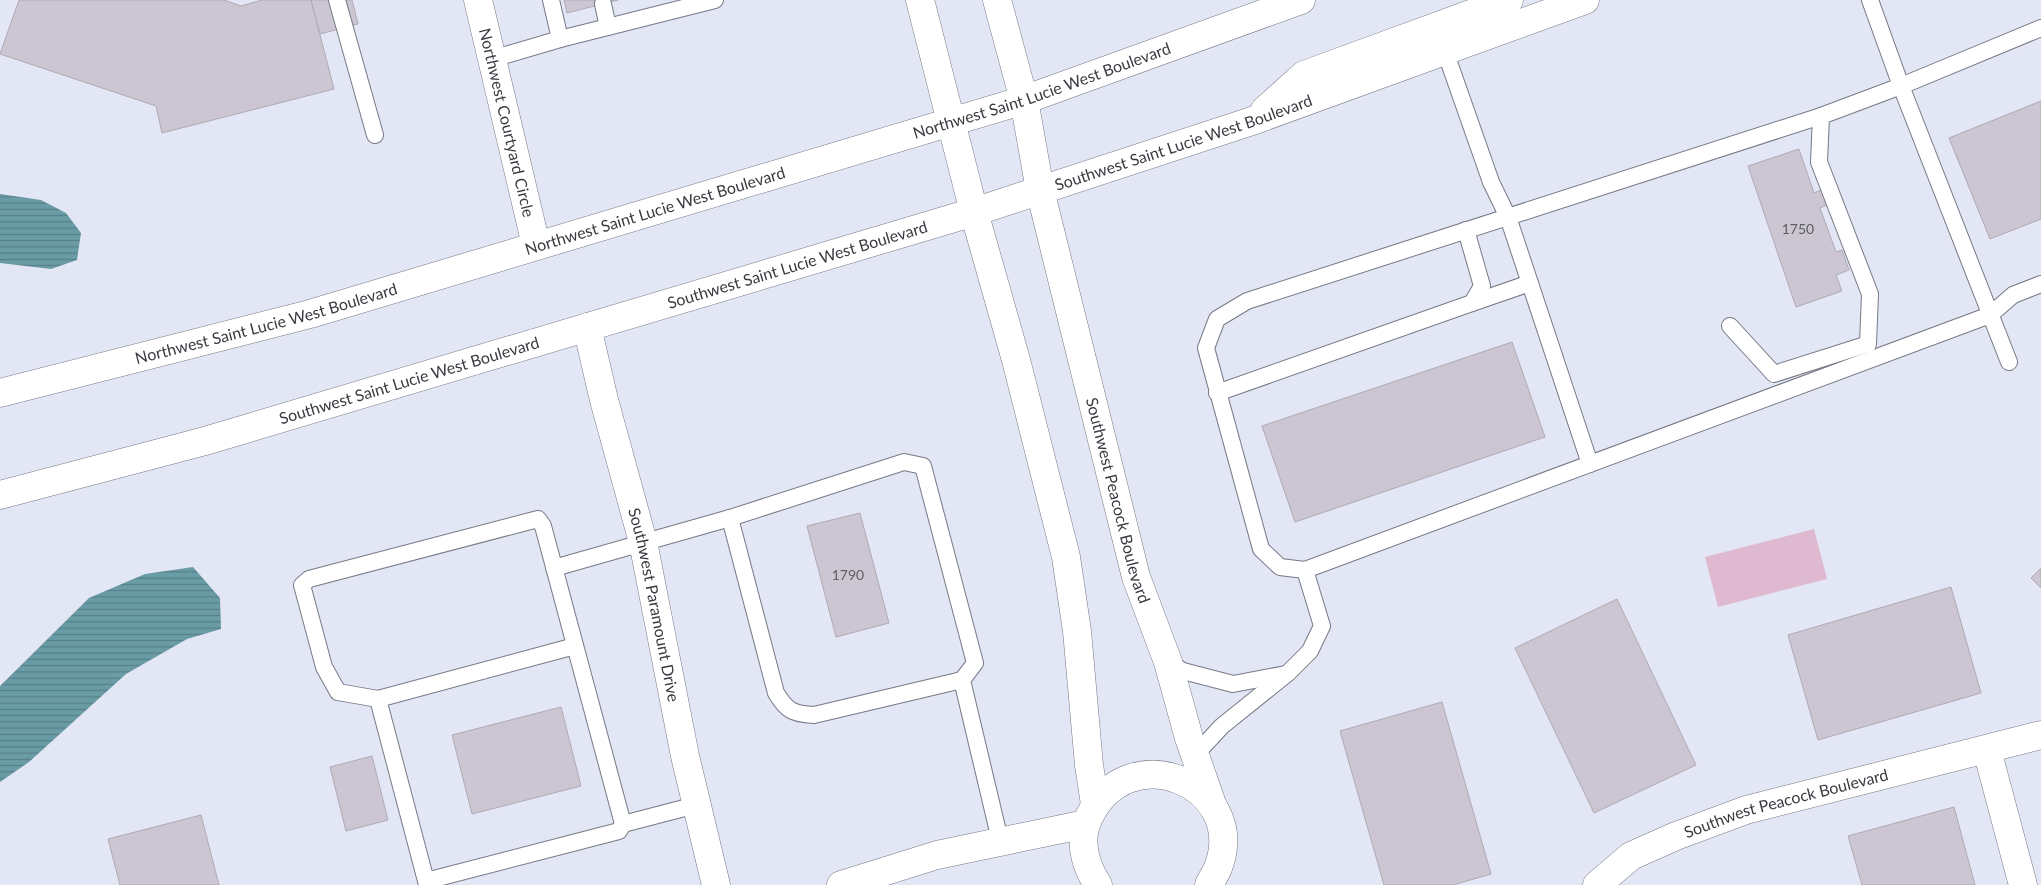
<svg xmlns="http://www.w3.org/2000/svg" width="2041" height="885" font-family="Lato,sans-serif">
<defs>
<pattern id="water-rules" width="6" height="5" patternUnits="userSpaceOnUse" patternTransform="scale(1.25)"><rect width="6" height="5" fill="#699ca5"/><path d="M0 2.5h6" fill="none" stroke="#578088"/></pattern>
</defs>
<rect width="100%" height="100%" fill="#e3e6f4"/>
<path fill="#dfb9cf" d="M 1814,529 L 1827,579 L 1718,607 L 1705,557 Z"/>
<g fill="url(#water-rules)">
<path d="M 0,194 L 41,200 L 66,213 L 81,233 L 77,260 L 51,269 L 0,263 Z"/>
<path d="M 193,567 L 220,598 L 221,629 L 187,639 L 126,674 L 29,762 L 0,782 L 0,686 L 89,598 L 145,574 Z"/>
</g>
<g fill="#ccc6d3" stroke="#afa9b5">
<path d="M 19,0 L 224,0 L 241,6 L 262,0 L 311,0 L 334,89 L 162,133 L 156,106 L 0,54 Z"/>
<path d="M 311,0 L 352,0 L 358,24 L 320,34 Z"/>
<path d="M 564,0 L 618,0 L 567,13 Z"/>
<path d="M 2041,101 L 2041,219 L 1990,239 L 1949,138 Z"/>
<path d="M 1799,149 L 1814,193 L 1821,190 L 1827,205 L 1820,208 L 1836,252 L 1842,250 L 1849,270 L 1836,275 L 1842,291 L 1796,307 L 1748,166 Z"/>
<path d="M 1512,342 L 1545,437 L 1295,522 L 1262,426 Z"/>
<path d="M 860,513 L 889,623 L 836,637 L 807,526 Z"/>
<path d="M 2041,568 L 2041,588 L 2031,578 Z"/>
<path d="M 1951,587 L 1981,693 L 1818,740 L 1788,635 Z"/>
<path d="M 1617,599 L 1696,765 L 1594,813 L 1515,648 Z"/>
<path d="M 1442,702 L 1491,874 L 1453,885 L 1384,885 L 1340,731 Z"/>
<path d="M 561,707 L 581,786 L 472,814 L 452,735 Z"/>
<path d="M 372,756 L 388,820 L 346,831 L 330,767 Z"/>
<path d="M 1954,807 L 1975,885 L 1862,885 L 1848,836 Z"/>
<path d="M 201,815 L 219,885 L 120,885 L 108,839 Z"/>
</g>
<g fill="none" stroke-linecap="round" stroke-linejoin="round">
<defs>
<g id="lane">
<path d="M 337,0 L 375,135"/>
<path d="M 551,0 L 560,39 L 715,0"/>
<path d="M 1870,0 L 1901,86 L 2009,362"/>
<path d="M 603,4 L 608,27"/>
<path d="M 2041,28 L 1901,86 L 1821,116 L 1247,301 L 1217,319 L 1206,348 L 1261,549 L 1280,567 L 1305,570 L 1990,315 L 2013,295 L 2041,284"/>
<path d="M 1445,51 L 1491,182 L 1508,217 L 1590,464"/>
<path d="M 492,59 L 560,39"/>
<path d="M 1472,303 L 1530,283"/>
<path d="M 1730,326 L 1774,374 L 1868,344 L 1870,294 L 1819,162 L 1821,116"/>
<path d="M 1217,393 L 1472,303 L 1482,286 L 1466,230"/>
<path d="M 730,518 L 776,693 C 787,711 793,714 814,715 L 962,680"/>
<path d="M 538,519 L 543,526 L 623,824 L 619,831 L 426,881 L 378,699 L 338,692 L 324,667 L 302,585 L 309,579 Z"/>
<path d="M 554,568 L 730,518 L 904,462 L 923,466 L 975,663 L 962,680 L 1000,840"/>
<path d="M 1168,662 L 1183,671 L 1233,684 L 1286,674"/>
<path d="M 378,699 L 575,646"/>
<path d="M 1195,755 L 1222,726 L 1288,673 L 1310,651 L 1322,626 L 1305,570"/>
<path d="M 623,824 L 696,805"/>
</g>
<g id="street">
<path id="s1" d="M 478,0 L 536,245"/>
<path id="s2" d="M 1040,190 L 1136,577 L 1168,662 L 1189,738 L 1212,804"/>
<path d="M 974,212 L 1016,360 L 1066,557 L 1077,631 L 1089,765 L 1095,804"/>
<path id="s3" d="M 587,327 L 604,400 L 643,542 L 685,756 L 716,885"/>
<path d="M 1987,750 L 2023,885"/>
<path d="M 841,885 L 937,855 L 1086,824"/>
<path d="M 1098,885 C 1085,865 1078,840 1089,817 C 1129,734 1247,785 1219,865 C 1217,872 1212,878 1209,885"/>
<path id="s4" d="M 1597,885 L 1631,856 L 1676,836 L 1746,810 L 2041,735"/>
</g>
<g id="secondary">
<path d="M 920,0 L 974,212"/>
<path d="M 997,0 L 1024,100 L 1040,190"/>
<path d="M 1265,110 L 1304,75 L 1509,0"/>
<path id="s5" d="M 0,393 L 310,314 L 1024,100 L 1301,0"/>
<path id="s6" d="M 0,495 L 205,441 L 974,212 L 1252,121 L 1585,0"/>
</g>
</defs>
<use href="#lane" stroke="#767986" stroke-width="18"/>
<use href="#street" stroke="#767986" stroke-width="29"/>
<use href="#secondary" stroke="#767986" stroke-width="29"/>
<use href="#lane" stroke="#fff" stroke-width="16"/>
<use href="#street" stroke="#fff" stroke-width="28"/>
<use href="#secondary" stroke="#fff" stroke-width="28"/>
</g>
<g text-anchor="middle" stroke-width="4" stroke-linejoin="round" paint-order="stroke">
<g font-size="14" fill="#5e5e66">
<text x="1798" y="234">1750</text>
<text x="848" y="580">1790</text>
</g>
<g font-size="16" fill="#3a3b41" stroke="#e3e6f4">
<text dy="6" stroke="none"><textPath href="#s5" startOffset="1085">Northwest Saint Lucie West Boulevard</textPath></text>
<text dy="6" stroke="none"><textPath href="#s1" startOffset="126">Northwest Courtyard Circle</textPath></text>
<text dy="6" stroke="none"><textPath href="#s6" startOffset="1235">Southwest Saint Lucie West Boulevard</textPath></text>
<text dy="6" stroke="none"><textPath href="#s5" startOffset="680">Northwest Saint Lucie West Boulevard</textPath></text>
<text dy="6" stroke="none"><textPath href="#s6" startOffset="830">Southwest Saint Lucie West Boulevard</textPath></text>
<text dy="6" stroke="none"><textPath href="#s5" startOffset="275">Northwest Saint Lucie West Boulevard</textPath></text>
<text dy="6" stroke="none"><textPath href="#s6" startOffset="425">Southwest Saint Lucie West Boulevard</textPath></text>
<text dy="6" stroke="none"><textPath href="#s2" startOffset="320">Southwest Peacock Boulevard</textPath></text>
<text dy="6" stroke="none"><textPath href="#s3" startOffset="286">Southwest Paramount Drive</textPath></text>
<text dy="6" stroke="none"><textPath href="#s4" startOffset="209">Southwest Peacock Boulevard</textPath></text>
</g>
</g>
</svg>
